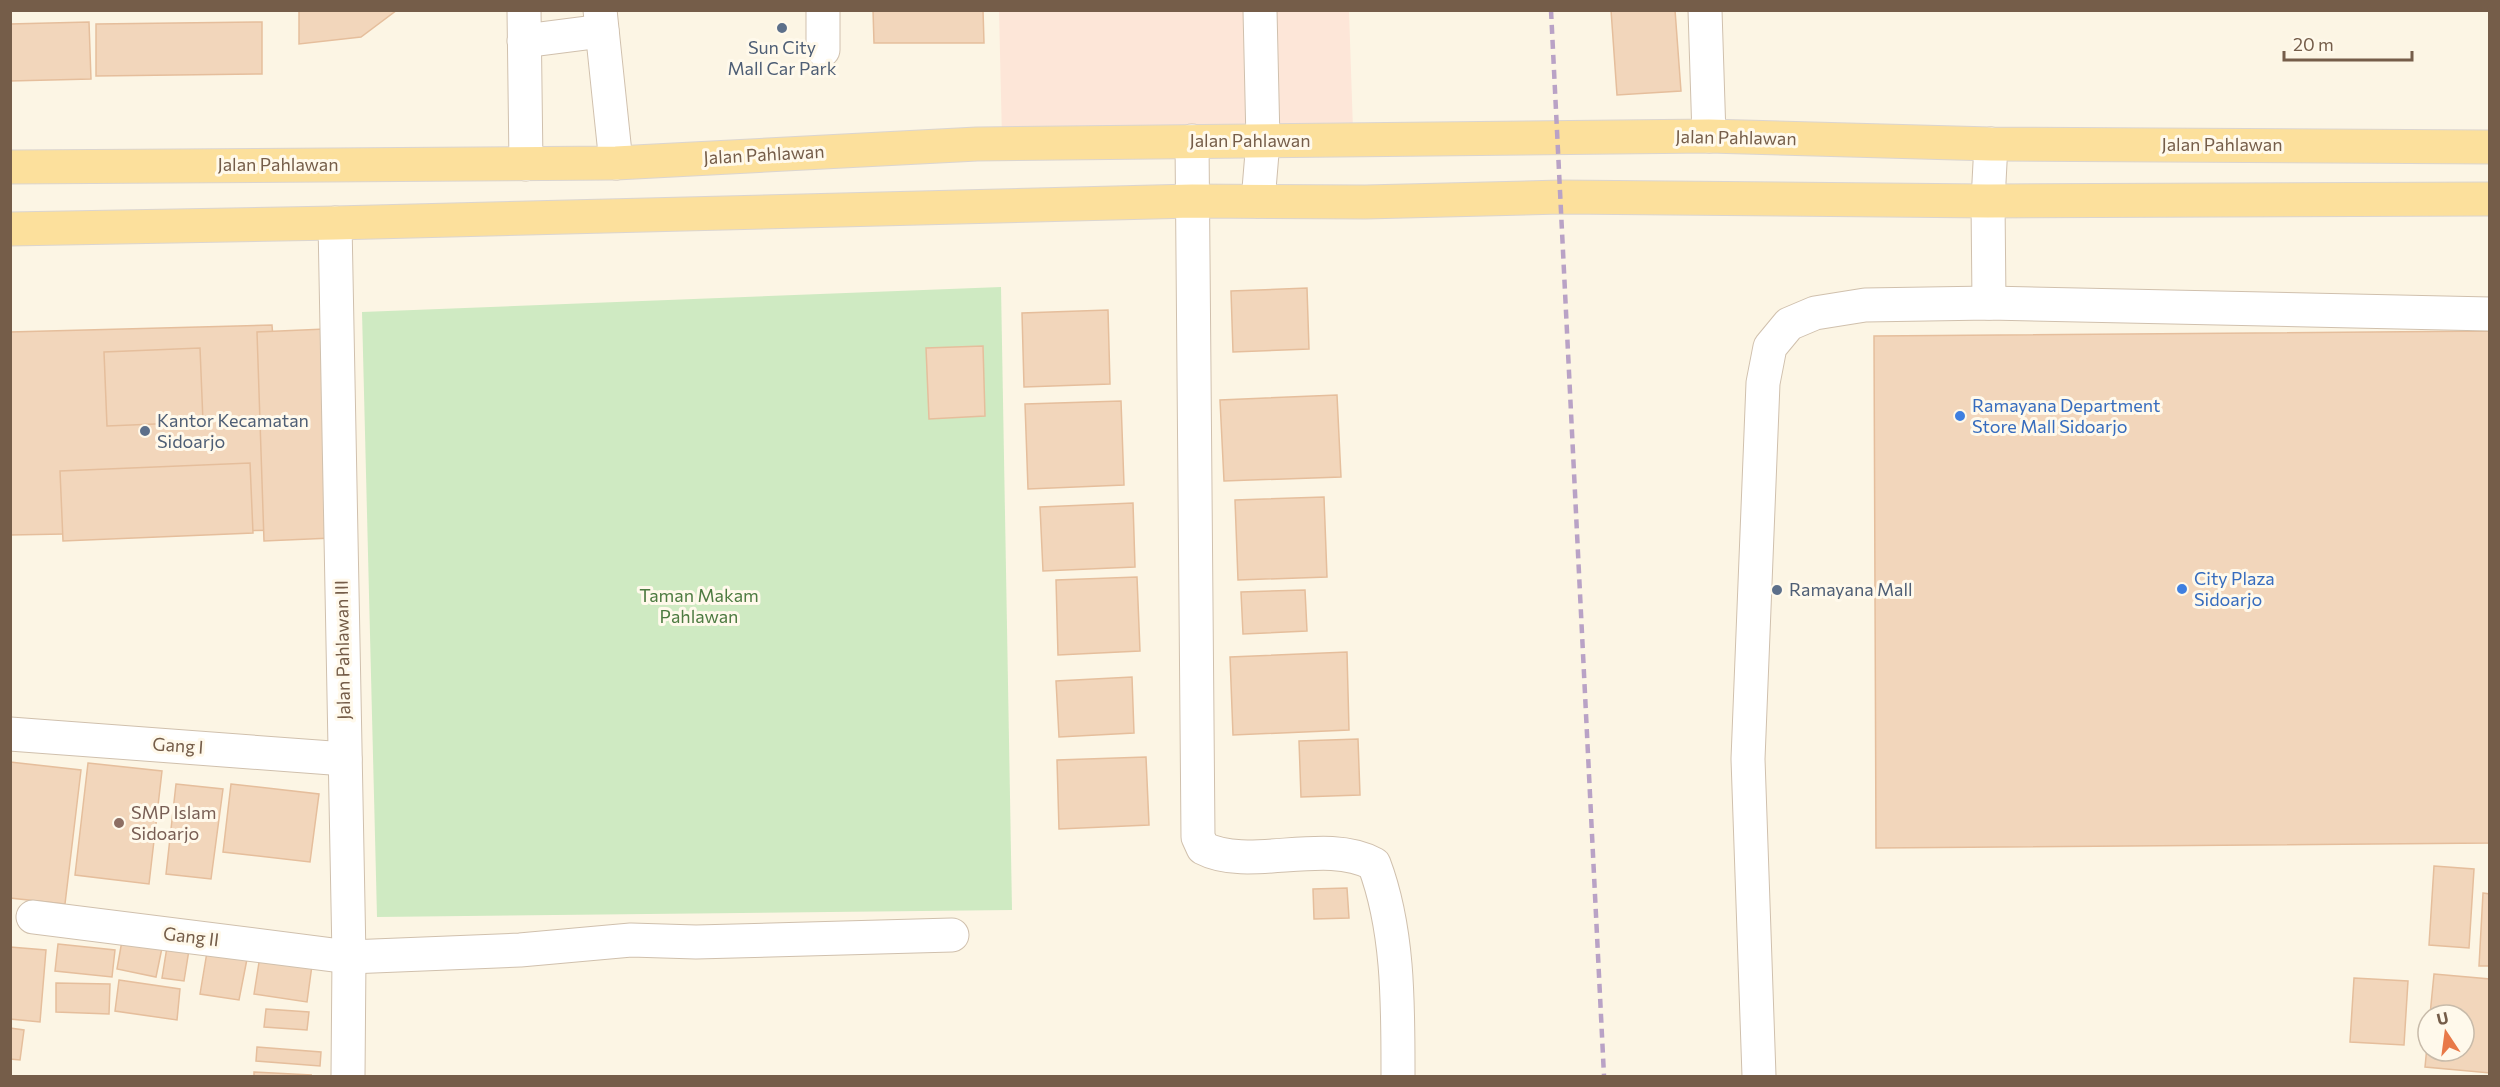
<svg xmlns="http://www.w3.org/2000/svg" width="2500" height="1087" font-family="Commissioner,sans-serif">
<rect width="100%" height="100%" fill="#fcf5e4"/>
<path fill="#fde6d8" d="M 999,11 L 1349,11 L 1353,130 L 1002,139 Z"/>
<path fill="#cfeac2" d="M 1001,287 L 1012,910 L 377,917 L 362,312 Z"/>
<g fill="#f2d6bb" stroke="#e5be9c" stroke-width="1.5">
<path d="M 299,10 L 397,10 L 361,37 L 299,44 Z"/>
<path d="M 873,10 L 983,10 L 984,43 L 874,43 Z"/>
<path d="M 1611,10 L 1675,10 L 1681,91 L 1617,95 Z"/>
<path d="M 89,22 L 91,79 L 10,81 L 10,24 Z"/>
<path d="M 262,22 L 262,74 L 96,76 L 96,24 Z"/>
<path d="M 1307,288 L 1309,349 L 1233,352 L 1231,291 Z"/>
<path d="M 1108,310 L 1110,384 L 1024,387 L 1022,313 Z"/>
<path d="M 272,325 L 288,530 L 10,535 L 10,332 Z"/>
<path d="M 325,329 L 332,538 L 264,541 L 257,332 Z"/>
<path d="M 2490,331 L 2490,843 L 1876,848 L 1874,336 Z"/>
<path d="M 983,346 L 985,416 L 929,419 L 926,348 Z"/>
<path d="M 200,348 L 203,422 L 107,426 L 104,352 Z"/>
<path d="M 1337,395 L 1341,477 L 1224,481 L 1220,400 Z"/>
<path d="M 1121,401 L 1124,485 L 1028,489 L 1025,404 Z"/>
<path d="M 250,463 L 253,533 L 63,541 L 60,471 Z"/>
<path d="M 1324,497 L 1327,577 L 1238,580 L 1235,500 Z"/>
<path d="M 1133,503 L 1135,567 L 1043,571 L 1040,507 Z"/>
<path d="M 1137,577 L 1140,651 L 1058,655 L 1056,580 Z"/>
<path d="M 1305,590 L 1307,631 L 1243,634 L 1241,592 Z"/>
<path d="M 1347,652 L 1349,730 L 1233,735 L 1230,657 Z"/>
<path d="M 1132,677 L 1134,733 L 1059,737 L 1056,681 Z"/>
<path d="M 1358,739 L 1360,795 L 1301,797 L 1299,741 Z"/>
<path d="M 1146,757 L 1149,825 L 1059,829 L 1057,760 Z"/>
<path d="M 10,762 L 81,770 L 65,904 L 10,898 Z"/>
<path d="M 88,763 L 162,771 L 149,884 L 75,875 Z"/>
<path d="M 176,784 L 223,789 L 211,879 L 166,874 Z"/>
<path d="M 231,784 L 319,794 L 310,862 L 223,852 Z"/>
<path d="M 2434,866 L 2474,869 L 2469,948 L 2429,945 Z"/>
<path d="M 1347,888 L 1349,918 L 1314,919 L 1313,889 Z"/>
<path d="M 2483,893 L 2490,894 L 2490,966 L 2479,966 Z"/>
<path d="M 123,935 L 163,943 L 156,977 L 117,969 Z"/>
<path d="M 58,944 L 115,950 L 112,977 L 55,971 Z"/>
<path d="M 10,947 L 46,950 L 40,1022 L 10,1019 Z"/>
<path d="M 167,947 L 189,950 L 184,981 L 162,978 Z"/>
<path d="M 207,952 L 247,959 L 239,1000 L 200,994 Z"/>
<path d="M 260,956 L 312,965 L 307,1002 L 254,994 Z"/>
<path d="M 2434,974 L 2490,979 L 2490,1073 L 2425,1067 L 2428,1036 L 2428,1051 L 2464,1051 L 2464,1015 L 2430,1015 Z"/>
<path d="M 2354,978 L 2408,981 L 2404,1045 L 2350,1042 Z"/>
<path d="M 119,980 L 180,989 L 177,1020 L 115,1011 Z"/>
<path d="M 56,983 L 110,984 L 109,1014 L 56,1012 Z"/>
<path d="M 266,1009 L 309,1012 L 307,1030 L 264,1027 Z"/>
<path d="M 10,1028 L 24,1030 L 20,1060 L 10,1059 Z"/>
<path d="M 257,1047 L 321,1052 L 320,1066 L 256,1061 Z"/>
<path d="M 254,1072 L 312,1075 L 254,1076 Z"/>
</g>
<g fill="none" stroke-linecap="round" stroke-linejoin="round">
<defs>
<g id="minor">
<path d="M 524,10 L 526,164"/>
<path d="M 600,10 L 616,163"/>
<path d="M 823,10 L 823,50"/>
<path d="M 1705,10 L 1709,136"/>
<path d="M 524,41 L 602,31"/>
<path d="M 1192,141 L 1198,837 L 1203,848 C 1249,872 1325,837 1374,864 C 1399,930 1398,1007 1398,1076"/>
<path d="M 1258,201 L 1263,141 L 1260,10"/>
<path d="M 335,223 L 349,957 L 348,1076"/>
<path d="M 1989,303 L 1988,201 L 1991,144"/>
<path d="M 10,734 L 345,759"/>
<path d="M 33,917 L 349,957 L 520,950 L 631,940 L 696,942 L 952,935"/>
<path d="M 1759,1076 L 1748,759 L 1763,383 L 1770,347 L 1789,324 L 1815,313 L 1865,305 L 1989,303 L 2490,314"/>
</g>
<g id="major">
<path d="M 10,167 L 616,163 L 977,144 L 1709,136 L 1991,144 L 2490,147"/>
<path d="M 10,229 L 335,223 L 1192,201 L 1365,202 L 1561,197 L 1988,201 L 2490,199"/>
</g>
</defs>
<use href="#minor" stroke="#d0c0ad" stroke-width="35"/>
<use href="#major" stroke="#dbd5d0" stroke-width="35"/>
<use href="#minor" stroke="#fff" stroke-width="33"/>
<use href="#major" stroke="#fce09c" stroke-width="33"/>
<path stroke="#b9a2c6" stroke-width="4.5" stroke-dasharray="9 6" stroke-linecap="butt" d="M 1551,10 L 1604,1076"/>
</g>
<g fill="#5c6f8a" stroke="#fff9eb" stroke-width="2">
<circle cx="782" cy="28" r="6"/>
<circle cx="145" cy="431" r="6"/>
<circle cx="1777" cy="590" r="6"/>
</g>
<g fill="#3f7fe0" stroke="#fff9eb" stroke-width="2">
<circle cx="1960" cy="416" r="6"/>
<circle cx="2182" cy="589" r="6"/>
</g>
<circle fill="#8d6e63" stroke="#fff9eb" stroke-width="2" cx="119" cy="823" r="6"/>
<g text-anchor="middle" stroke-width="6" stroke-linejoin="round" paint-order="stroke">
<g font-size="18" fill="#4e5e75" stroke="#fff9eb" text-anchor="start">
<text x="782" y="54" text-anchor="middle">Sun City<tspan x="782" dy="21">Mall Car Park</tspan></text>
<text x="157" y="427">Kantor Kecamatan<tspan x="157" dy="21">Sidoarjo</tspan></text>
<text x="1789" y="596">Ramayana Mall</text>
</g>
<g font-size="18" fill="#755d49" stroke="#fff9eb">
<text transform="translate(1736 138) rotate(1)" y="6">Jalan Pahlawan</text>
<text x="1250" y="147">Jalan Pahlawan</text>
<text x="2222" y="151">Jalan Pahlawan</text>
<text transform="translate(764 155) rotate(-3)" y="6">Jalan Pahlawan</text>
<text x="278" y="171">Jalan Pahlawan</text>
<text transform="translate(343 650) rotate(-91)" y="6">Jalan Pahlawan III</text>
<text transform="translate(178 746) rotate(4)" y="6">Gang I</text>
<text transform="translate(191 937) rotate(7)" y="6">Gang II</text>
</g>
<g font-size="18" fill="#366cbe" stroke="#fff9eb" text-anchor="start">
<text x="1972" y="412">Ramayana Department<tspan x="1972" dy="21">Store Mall Sidoarjo</tspan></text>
<text x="2194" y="585">City Plaza<tspan x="2194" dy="21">Sidoarjo</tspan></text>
</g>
<g font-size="18" fill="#4d7b41" stroke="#fff9eb">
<text x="699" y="602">Taman Makam<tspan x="699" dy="21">Pahlawan</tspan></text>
</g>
<g font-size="18" fill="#785e54" stroke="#fff9eb" text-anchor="start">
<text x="131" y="819">SMP Islam<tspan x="131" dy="21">Sidoarjo</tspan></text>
</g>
</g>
<rect width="2500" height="1087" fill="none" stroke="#755d49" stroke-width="24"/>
<g transform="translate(2446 1033) rotate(347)"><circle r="28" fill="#fff9eb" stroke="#c8bbaa" stroke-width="1.5"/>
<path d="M0-4.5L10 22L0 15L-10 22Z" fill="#e87948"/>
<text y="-9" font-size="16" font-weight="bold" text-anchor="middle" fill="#755d49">U</text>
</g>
<path d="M2284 51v9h128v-9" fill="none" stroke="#755d49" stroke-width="3"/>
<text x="2293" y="51" font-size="18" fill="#755d49" stroke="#fff9eb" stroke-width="4.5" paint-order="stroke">20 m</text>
</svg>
